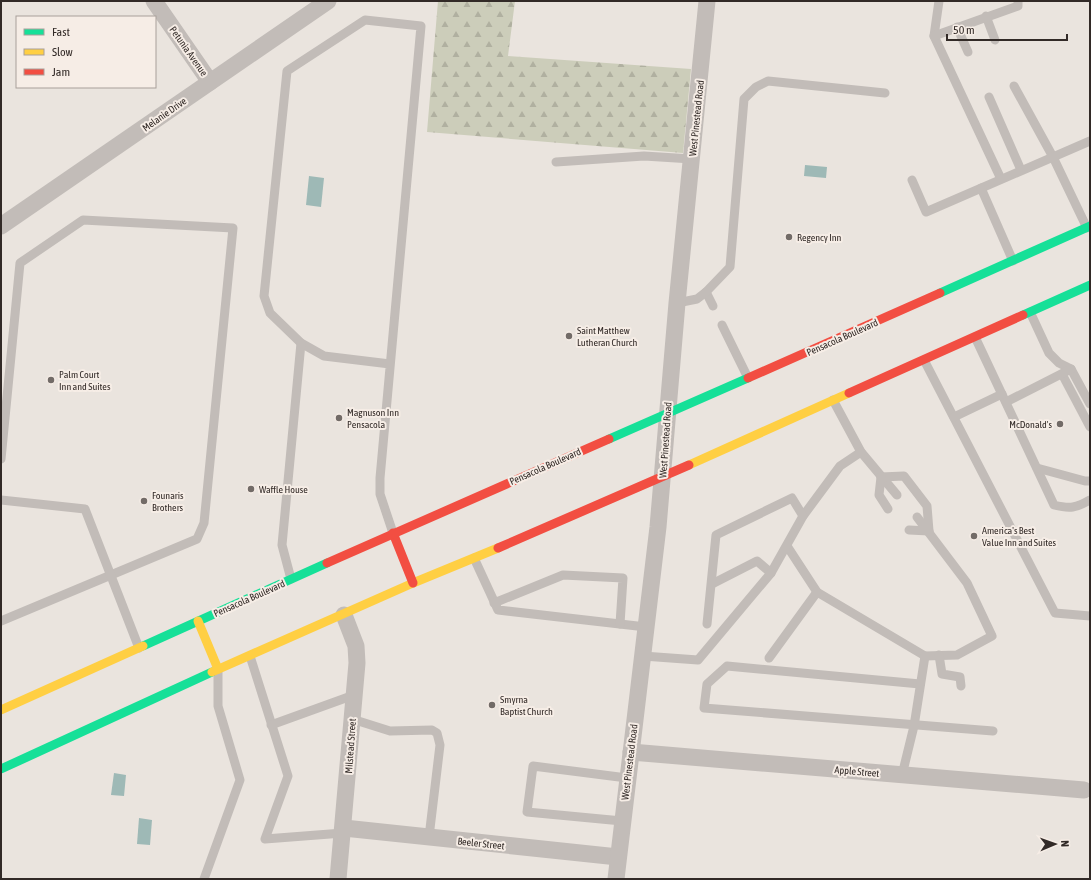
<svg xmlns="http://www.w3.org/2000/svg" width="1091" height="880" font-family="'Asap Condensed',sans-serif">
<defs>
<pattern id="forest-firs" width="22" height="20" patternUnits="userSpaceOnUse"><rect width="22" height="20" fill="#cccdba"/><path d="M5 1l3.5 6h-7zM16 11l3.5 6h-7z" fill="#b0b0a0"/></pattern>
</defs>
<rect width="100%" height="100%" fill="#eae4de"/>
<path fill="url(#forest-firs)" d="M 438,1 L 515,1 L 508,56 L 691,69 L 683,153 L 427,132 Z"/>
<g fill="#9eb9b6">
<path d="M 805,165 L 827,167 L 826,178 L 804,176 Z"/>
<path d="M 309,176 L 324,178 L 321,207 L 306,205 Z"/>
<path d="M 114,773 L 126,775 L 124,796 L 111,795 Z"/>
<path d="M 139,818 L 152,820 L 150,845 L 137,844 Z"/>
</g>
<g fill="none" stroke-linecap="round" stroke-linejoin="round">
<g stroke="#c2bcb8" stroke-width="9">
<path d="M 939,1 L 934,36 L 1001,179"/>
<path d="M 986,16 L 995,40"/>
<path d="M 957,27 L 968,52"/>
<path d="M 934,36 L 1018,6 L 1018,1"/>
<path d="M 1014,86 L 1053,157 L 1087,228"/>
<path d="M 989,97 L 1021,170"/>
<path d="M 556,162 L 644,156 L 692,159"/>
<path d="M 912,180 L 926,212 L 1090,141"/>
<path d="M 981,188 L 1013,261"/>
<path d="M 706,292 L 713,306"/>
<path d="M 677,303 L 697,299 L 706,292 L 730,267 L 744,99 L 756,87 L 768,81 L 885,93"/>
<path d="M 1030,312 L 1049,353 L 1059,363 L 1071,369 L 1090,404"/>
<path d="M 722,325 L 748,378"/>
<path d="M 975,337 L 1054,505 C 1070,509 1076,508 1090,500"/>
<path d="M 924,360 L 1055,613 L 1090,616"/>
<path d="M 390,364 L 324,356 L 301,343 L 270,313 L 264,296 L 287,71 L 365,20 L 421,26 L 380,478 L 380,494 L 393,533"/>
<path d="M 1062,374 L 1090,427"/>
<path d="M 833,400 L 861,452 L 897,495"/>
<path d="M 1006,402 L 1071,369"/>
<path d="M 954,417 L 1002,394"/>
<path d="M 1,459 L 20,263 L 83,220 L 233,228 L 204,523 L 197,539 L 1,621"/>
<path d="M 1037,468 L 1085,481 L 1090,481"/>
<path d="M 881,477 L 904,476 L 927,506 L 929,531"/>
<path d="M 881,477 L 879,495 L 888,509"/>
<path d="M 1,500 L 85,509 L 139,648"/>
<path d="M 909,530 L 929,531"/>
<path d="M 787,546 L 817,592 L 925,656 L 957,655 L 992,636 L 967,583 L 917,517"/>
<path d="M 474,558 L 498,610 L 646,627"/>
<path d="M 291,579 L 282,545 L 301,343"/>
<path d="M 712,584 L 757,561 L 771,573 L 803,516 L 840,466 L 861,452"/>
<path d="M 494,603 L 563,575 L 623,578 L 620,624"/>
<path d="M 707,624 L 716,535 L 792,498 L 803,516"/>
<path d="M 939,655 L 942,674 L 960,677 L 961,686"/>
<path d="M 250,656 L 288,776 L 265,839 L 343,833"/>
<path d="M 643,656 L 698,660 L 771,573"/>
<path d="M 769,658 L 817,592"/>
<path d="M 920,684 L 727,666 L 707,684 L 704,708 L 993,731"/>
<path d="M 352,719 L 390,731 L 432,730 L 437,733 L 440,745 L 429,837"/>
<path d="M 271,725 L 354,695"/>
<path d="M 902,775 L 914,726 L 925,656"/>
<path d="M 622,821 L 527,812 L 533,766 L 627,778"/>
<path d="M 204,879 L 240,780 L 218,706 L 218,670"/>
</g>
<g stroke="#c2bcb8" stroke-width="17">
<path d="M 154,1 L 210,82"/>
<path d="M 1,226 L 328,1"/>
<path d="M 631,752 L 1084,790"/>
<path d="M 344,828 L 618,857"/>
<path d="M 338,879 L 357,663 L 356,646 L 344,615"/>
<path d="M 616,879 L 658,527 L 677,303 L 707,1"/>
</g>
<g stroke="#16e098" stroke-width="9">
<path d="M 940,293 L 1090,226"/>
<path d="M 1023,315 L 1090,285"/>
<path d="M 609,439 L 748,378"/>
<path d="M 143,646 L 327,563"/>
<path d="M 1,769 L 212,672"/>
</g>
<g stroke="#ffcf43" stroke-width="9">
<path d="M 689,465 L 849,393"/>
<path d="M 198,621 L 218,669"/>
<path d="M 212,672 L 413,583 L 498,548"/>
<path d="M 1,710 L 143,646"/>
</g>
<g stroke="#f24e42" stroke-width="9">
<path d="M 748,378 L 940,293"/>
<path d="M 849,393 L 1023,315"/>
<path d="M 393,533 L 413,583"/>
<path d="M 498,548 L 689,465"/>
<path d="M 327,563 L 609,439"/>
</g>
</g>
<g fill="#726b67" stroke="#f6ede6" stroke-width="1.5">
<circle cx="789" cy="237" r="4"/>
<circle cx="569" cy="336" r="4"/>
<circle cx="51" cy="380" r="4"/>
<circle cx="339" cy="418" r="4"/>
<circle cx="1060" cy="424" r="4"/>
<circle cx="251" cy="489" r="4"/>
<circle cx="144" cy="501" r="4"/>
<circle cx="974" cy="536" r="4"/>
<circle cx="492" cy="705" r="4"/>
</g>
<g text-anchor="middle" stroke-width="4" stroke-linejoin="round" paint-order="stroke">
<g font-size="10" fill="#322a27" stroke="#f6ede6">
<text transform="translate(189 51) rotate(55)" y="4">Petunia Avenue</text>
<text transform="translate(164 114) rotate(-35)" y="4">Melanie Drive</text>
<text transform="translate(696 118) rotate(-84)" y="4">West Pinestead Road</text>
<text transform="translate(842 337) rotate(-24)" y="4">Pensacola Boulevard</text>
<text transform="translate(665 440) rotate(-86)" y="4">West Pinestead Road</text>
<text transform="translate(545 466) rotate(-24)" y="4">Pensacola Boulevard</text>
<text transform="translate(249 598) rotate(-24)" y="4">Pensacola Boulevard</text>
<text transform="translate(350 746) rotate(-86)" y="4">Milstead Street</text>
<text transform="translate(629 762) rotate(-83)" y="4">West Pinestead Road</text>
<text transform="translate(857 771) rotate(5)" y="4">Apple Street</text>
<text transform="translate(481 843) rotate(6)" y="4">Beeler Street</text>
</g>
<g font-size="10" fill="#322a27" stroke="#f6ede6" text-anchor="start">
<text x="797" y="241">Regency Inn</text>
<text x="577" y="334">Saint Matthew<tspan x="577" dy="12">Lutheran Church</tspan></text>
<text x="59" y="378">Palm Court<tspan x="59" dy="12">Inn and Suites</tspan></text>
<text x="347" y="416">Magnuson Inn<tspan x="347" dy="12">Pensacola</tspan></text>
<text x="1052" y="428" text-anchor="end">McDonald's</text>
<text x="259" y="493">Waffle House</text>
<text x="152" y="499">Founaris<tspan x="152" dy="12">Brothers</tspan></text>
<text x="982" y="534">America's Best<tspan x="982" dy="12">Value Inn and Suites</tspan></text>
<text x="500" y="703">Smyrna<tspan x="500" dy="12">Baptist Church</tspan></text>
</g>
</g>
<rect width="1091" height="880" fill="none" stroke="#322a27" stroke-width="4"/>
<rect x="16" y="16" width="140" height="72" fill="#f6ede6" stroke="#a89f9a"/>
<rect x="24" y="29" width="20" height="6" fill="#16e098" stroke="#a89f9a"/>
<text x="52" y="36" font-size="12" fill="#322a27">Fast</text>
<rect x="24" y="49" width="20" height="6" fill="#ffcf43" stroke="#a89f9a"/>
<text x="52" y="56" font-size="12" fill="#322a27">Slow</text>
<rect x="24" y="69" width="20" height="6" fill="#f24e42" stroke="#a89f9a"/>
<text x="52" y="76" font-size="12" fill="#322a27">Jam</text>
<g transform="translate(1055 844) rotate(88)" stroke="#f6ede6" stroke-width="3" paint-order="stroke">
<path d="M0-3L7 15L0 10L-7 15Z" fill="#322a27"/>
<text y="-6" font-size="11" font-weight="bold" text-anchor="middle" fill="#322a27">N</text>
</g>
<path d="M947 34v6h120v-6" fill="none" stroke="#322a27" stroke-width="2"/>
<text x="953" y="34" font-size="12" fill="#322a27" stroke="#f6ede6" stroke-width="3" paint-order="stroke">50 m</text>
</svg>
